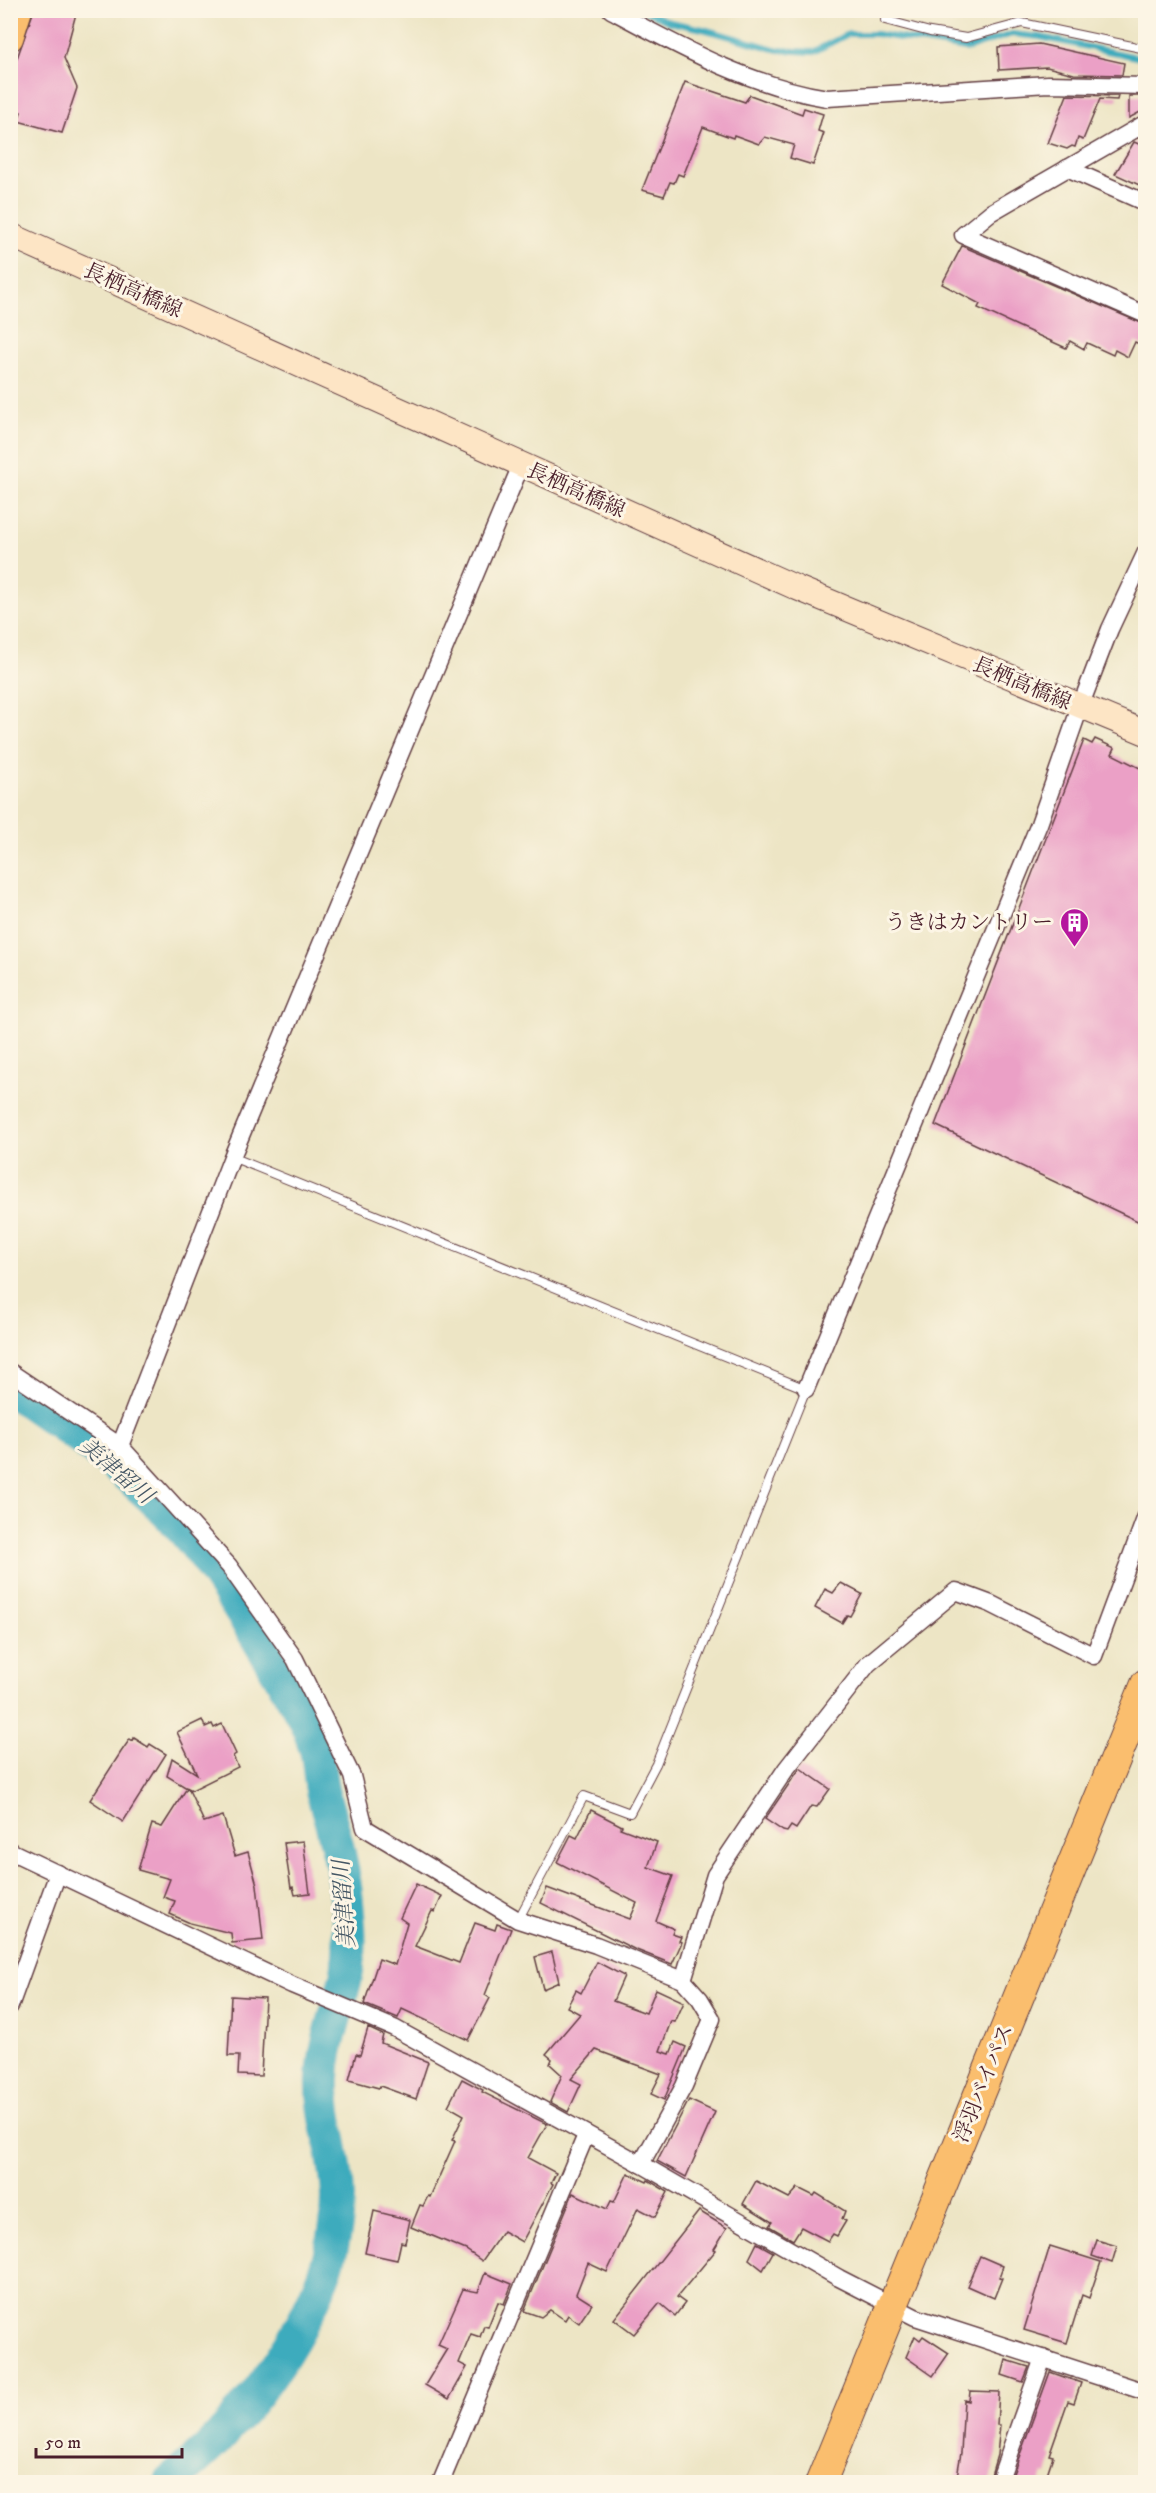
<svg xmlns="http://www.w3.org/2000/svg" width="1156" height="2493" font-family="'IM FELL DW Pica','Noto Serif JP',serif">
<rect width="100%" height="100%" fill="#fcf5e5"/>
<filter id="ink" filterUnits="userSpaceOnUse"><feTurbulence type="fractalNoise" baseFrequency=".0167" numOctaves="2"/><feDisplacementMap in="SourceGraphic" scale="12" xChannelSelector="R" yChannelSelector="G"/><feConvolveMatrix kernelMatrix="1 2 1 2 8 2 1 2 1" color-interpolation-filters="sRGB"/></filter>
<filter id="wash" filterUnits="userSpaceOnUse"><feTurbulence type="fractalNoise" baseFrequency=".008" numOctaves="4" result="noise"/><feDisplacementMap in="SourceGraphic" scale="24" xChannelSelector="R" yChannelSelector="G"/><feGaussianBlur stdDeviation="1.35" result="paint"/><feColorMatrix in="noise" values="0 0 0 0 0 0 0 0 0 0 0 0 0 0 0 0 0 1.4 0 .05"/><feComposite in="paint" operator="in"/></filter>
<g filter="url(#wash)">
<rect width="100%" height="100%" fill="#ede5c5"/>
<g fill="none" stroke-linecap="round" stroke-linejoin="round">
<path stroke="#3eabbd" stroke-width="6" d="M 643,10 L 670,22 L 703,29 L 778,50 L 813,52 L 848,34 L 876,34 L 966,49 L 1012,34 L 1040,37 L 1146,59"/>
<path stroke="#3eabbd" stroke-width="34" d="M 10,1389 C 77,1435 146,1482 196,1546 C 222,1580 244,1616 266,1653 C 284,1684 306,1715 316,1750 C 320,1764 319,1780 323,1794 C 335,1834 345,1871 348,1913 C 350,1932 350,1958 346,1977 C 338,2010 325,2043 323,2077 C 321,2117 337,2156 338,2197 C 338,2283 278,2374 222,2434 C 206,2452 187,2467 170,2482"/>
</g>
<g id="blocks">
<g fill="#eba0c6">
<path d="M 34,10 L 77,10 L 64,58 L 77,88 L 62,133 L 18,121 L 21,112 L 10,109 L 10,78 Z"/>
<path d="M 1039,44 L 1124,63 L 1122,75 L 1074,74 L 1047,67 L 999,70 L 998,47 Z"/>
<path d="M 685,82 L 745,102 L 750,95 L 802,114 L 804,108 L 823,114 L 818,131 L 824,133 L 813,165 L 790,158 L 794,145 L 765,137 L 759,144 L 734,135 L 733,138 L 703,127 L 683,176 L 678,174 L 674,183 L 670,182 L 664,196 L 642,190 Z"/>
<path d="M 1067,95 L 1118,96 L 1117,100 L 1100,99 L 1083,140 L 1078,138 L 1075,147 L 1072,146 L 1067,149 L 1048,143 Z"/>
<path d="M 1129,96 L 1146,96 L 1146,109 L 1129,118 Z"/>
<path d="M 1134,142 L 1146,147 L 1146,188 L 1115,174 Z"/>
<path d="M 962,246 L 1146,325 L 1146,347 L 1135,342 L 1128,357 L 1115,350 L 1113,355 L 1087,343 L 1084,349 L 1070,341 L 1066,348 L 978,308 L 980,304 L 942,284 Z"/>
<path d="M 1095,739 L 1115,748 L 1112,754 L 1146,771 L 1146,1225 L 935,1125 L 1084,740 L 1092,744 Z"/>
<path d="M 841,1583 L 862,1594 L 850,1616 L 847,1615 L 842,1623 L 815,1608 L 825,1589 L 833,1593 Z"/>
<path d="M 202,1720 L 205,1727 L 212,1724 L 214,1728 L 222,1724 L 236,1754 L 233,1756 L 238,1767 L 192,1790 L 188,1788 L 204,1822 L 223,1816 L 235,1856 L 248,1852 L 257,1885 L 263,1940 L 232,1943 L 231,1933 L 190,1923 L 170,1914 L 175,1901 L 163,1897 L 170,1879 L 138,1870 L 152,1824 L 162,1827 L 187,1788 L 167,1776 L 172,1758 L 197,1774 L 177,1732 Z"/>
<path d="M 134,1738 L 148,1747 L 150,1744 L 166,1754 L 123,1822 L 90,1800 L 121,1752 L 130,1739 L 133,1741 Z"/>
<path d="M 800,1768 L 830,1789 L 817,1807 L 811,1806 L 796,1829 L 791,1826 L 787,1832 L 783,1831 L 765,1819 Z"/>
<path d="M 591,1810 L 622,1826 L 620,1828 L 657,1842 L 648,1867 L 673,1876 L 656,1921 L 674,1929 L 672,1934 L 681,1937 L 679,1941 L 682,1942 L 672,1964 L 634,1949 L 541,1903 L 547,1888 L 630,1919 L 637,1903 L 557,1862 L 571,1835 L 577,1838 Z"/>
<path d="M 303,1841 L 310,1893 L 295,1895 L 293,1887 L 291,1888 L 284,1843 Z"/>
<path d="M 416,1884 L 442,1896 L 435,1912 L 432,1911 L 415,1946 L 459,1963 L 475,1923 L 495,1930 L 497,1924 L 511,1929 L 485,1995 L 490,1998 L 468,2040 L 402,2009 L 398,2018 L 364,2004 L 379,1959 L 395,1965 L 407,1923 L 400,1918 Z"/>
<path d="M 552,1952 L 559,1982 L 543,1989 L 535,1957 Z"/>
<path d="M 597,1962 L 624,1976 L 613,2001 L 646,2013 L 656,1989 L 684,2002 L 675,2022 L 671,2021 L 660,2051 L 670,2054 L 675,2042 L 686,2047 L 664,2100 L 651,2094 L 661,2074 L 596,2050 L 571,2079 L 581,2084 L 568,2112 L 550,2102 L 562,2075 L 550,2064 L 552,2059 L 546,2054 L 580,2014 L 567,2007 L 576,1990 L 581,1993 Z"/>
<path d="M 231,1996 L 265,1998 L 261,2076 L 238,2075 L 239,2056 L 228,2056 Z"/>
<path d="M 368,2028 L 383,2035 L 381,2043 L 428,2062 L 416,2099 L 380,2086 L 379,2088 L 349,2080 L 356,2054 L 360,2055 Z"/>
<path d="M 462,2079 L 483,2090 L 482,2092 L 547,2124 L 528,2158 L 556,2173 L 551,2183 L 553,2184 L 522,2242 L 503,2231 L 482,2261 L 466,2250 L 411,2227 L 420,2205 L 423,2206 L 428,2196 L 430,2197 L 455,2141 L 452,2140 L 464,2115 L 448,2106 Z"/>
<path d="M 689,2100 L 715,2112 L 686,2177 L 657,2161 Z"/>
<path d="M 628,2173 L 647,2182 L 648,2180 L 668,2192 L 655,2217 L 638,2208 L 607,2272 L 588,2263 L 576,2294 L 592,2304 L 579,2323 L 568,2315 L 565,2320 L 550,2310 L 541,2317 L 524,2311 L 573,2193 L 607,2209 L 611,2201 L 614,2202 Z"/>
<path d="M 756,2181 L 789,2198 L 798,2188 L 814,2196 L 816,2193 L 845,2211 L 842,2219 L 846,2221 L 837,2236 L 833,2234 L 828,2241 L 801,2227 L 793,2240 L 769,2226 L 772,2222 L 743,2204 Z"/>
<path d="M 374,2211 L 410,2220 L 405,2243 L 401,2242 L 397,2260 L 365,2253 Z"/>
<path d="M 699,2211 L 727,2228 L 714,2249 L 716,2250 L 677,2297 L 685,2303 L 675,2316 L 660,2303 L 634,2334 L 614,2319 Z"/>
<path d="M 1097,2240 L 1117,2246 L 1112,2263 L 1092,2256 Z"/>
<path d="M 757,2243 L 773,2252 L 763,2270 L 749,2259 Z"/>
<path d="M 1050,2246 L 1101,2262 L 1089,2298 L 1082,2295 L 1067,2343 L 1024,2330 Z"/>
<path d="M 980,2256 L 1003,2266 L 999,2277 L 1002,2278 L 994,2298 L 967,2286 Z"/>
<path d="M 485,2273 L 512,2284 L 504,2304 L 498,2302 L 488,2327 L 484,2326 L 480,2337 L 471,2334 L 459,2363 L 467,2367 L 449,2399 L 425,2385 L 447,2349 L 438,2345 L 463,2289 L 478,2292 Z"/>
<path d="M 915,2336 L 920,2340 L 923,2336 L 949,2353 L 933,2376 L 906,2357 Z"/>
<path d="M 1006,2360 L 1029,2367 L 1023,2382 L 1002,2375 Z"/>
<path d="M 1050,2372 L 1081,2383 L 1074,2403 L 1068,2401 L 1049,2455 L 1053,2456 L 1047,2474 L 1044,2473 L 1041,2482 L 1010,2482 Z"/>
<path d="M 970,2391 L 999,2392 L 997,2425 L 1000,2425 L 997,2455 L 989,2482 L 956,2482 L 961,2453 L 964,2400 L 969,2401 Z"/>
</g>
</g>
</g>
<g filter="url(#ink)">
<use href="#blocks" fill-opacity="0" stroke="#623d42" stroke-width="1.5"/>
<g fill="none" stroke-linecap="round" stroke-linejoin="round">
<defs>
<g id="lane">
<path d="M 889,10 L 885,20 L 930,32 L 966,38 L 1022,23 L 1146,49"/>
<path d="M 232,1157 L 806,1389 L 656,1764 L 630,1813 L 584,1796 L 518,1920"/>
</g>
<g id="street">
<path d="M 611,10 C 680,47 750,86 827,98 L 1048,84 L 1146,86"/>
<path d="M 1146,123 L 990,213 L 963,235 L 1146,315"/>
<path d="M 1067,168 L 1146,203"/>
<path d="M 10,1372 L 120,1446 L 229,1566 L 295,1659 L 352,1776 L 365,1828 L 518,1920 L 596,1945 L 683,1980 L 700,1999 L 712,2019 L 684,2086 L 641,2164"/>
<path d="M 806,1389 L 1039,824 L 1080,707 L 1110,629 L 1146,552"/>
<path d="M 120,1446 L 232,1157 L 521,465"/>
<path d="M 10,1851 L 292,1985 L 394,2028 L 641,2164 L 839,2278 L 915,2317 L 1146,2392"/>
<path d="M 683,1980 L 715,1875 L 786,1769 L 868,1664 L 956,1591 L 991,1604 L 1094,1656 L 1146,1516"/>
<path d="M 10,2006 L 58,1873"/>
<path d="M 441,2482 L 586,2135"/>
<path d="M 999,2482 L 1043,2358"/>
</g>
<path id="secondary" d="M 10,235 L 797,588 L 1146,733"/>
<path id="primary" d="M 10,38 L 19,10"/>
<path id="highway" d="M 821,2482 L 1146,1684"/>
</defs>
<use href="#lane" stroke="#623d42" stroke-width="10"/>
<use href="#street" stroke="#623d42" stroke-width="19"/>
<use href="#secondary" stroke="#623d42" stroke-width="26"/>
<use href="#primary" stroke="#623d42" stroke-width="28"/>
<use href="#highway" stroke="#623d42" stroke-width="32"/>
<use href="#lane" stroke="#fff" stroke-width="8"/>
<use href="#street" stroke="#fff" stroke-width="16"/>
<use href="#secondary" stroke="#fde5c5" stroke-width="24"/>
<use href="#primary" stroke="#fabe6e" stroke-width="26"/>
<use href="#highway" stroke="#fabe6e" stroke-width="30"/>
</g>
</g>
<defs>
<symbol id="building-pin" viewBox="-11 -11 22 30"><path d="M0 17L-7.5 6A9.5 9.5 0 1 1 7.5 6Z" fill="#b5179e" stroke="#fcf5e5"/><path d="M-4-6H4V6H1V3H-1V6H-4ZM-2.5-4.3h1.7v1.8h-1.7ZM.8-4.3h1.7v1.8H.8ZM-2.5-1h1.7V.8h-1.7ZM.8-1h1.7V.8H.8Z" fill="#fff"/></symbol>
</defs>
<g fill-rule="evenodd">
<use href="#building-pin" x="1058" y="906" width="33" height="45"/>
</g>
<g text-anchor="middle" stroke-width="6" stroke-linejoin="round" paint-order="stroke">
<g font-size="21" fill="#4a1f2b" stroke="#fcf5e5">
<text transform="translate(133 290) rotate(24)" y="7">長栖高橋線</text>
<text transform="translate(576 490) rotate(24)" y="7">長栖高橋線</text>
<text transform="translate(1022 683) rotate(23)" y="7">長栖高橋線</text>
<text transform="translate(983 2083) rotate(-68)" y="7">浮羽バイパス</text>
</g>
<g font-size="21" fill="#4a1f2b" stroke="#fcf5e5" text-anchor="end">
<text x="1053" y="929">うきはカントリー</text>
</g>
<g font-size="22" font-style="italic" fill="#455765" stroke="#fcf5e5">
<text transform="translate(117 1470) rotate(40)" y="8">美津留川</text>
<text transform="translate(343 1904) rotate(-94)" y="8">美津留川</text>
</g>
</g>
<rect width="1156" height="2493" fill="none" stroke="#fcf5e5" stroke-width="36"/>
<path d="M36 2448v9h146v-9" fill="none" stroke="#4a1f2b" stroke-width="3"/>
<text x="45" y="2448" font-size="18" fill="#4a1f2b" stroke="#fcf5e5" stroke-width="4.5" paint-order="stroke">50 m</text>
</svg>
